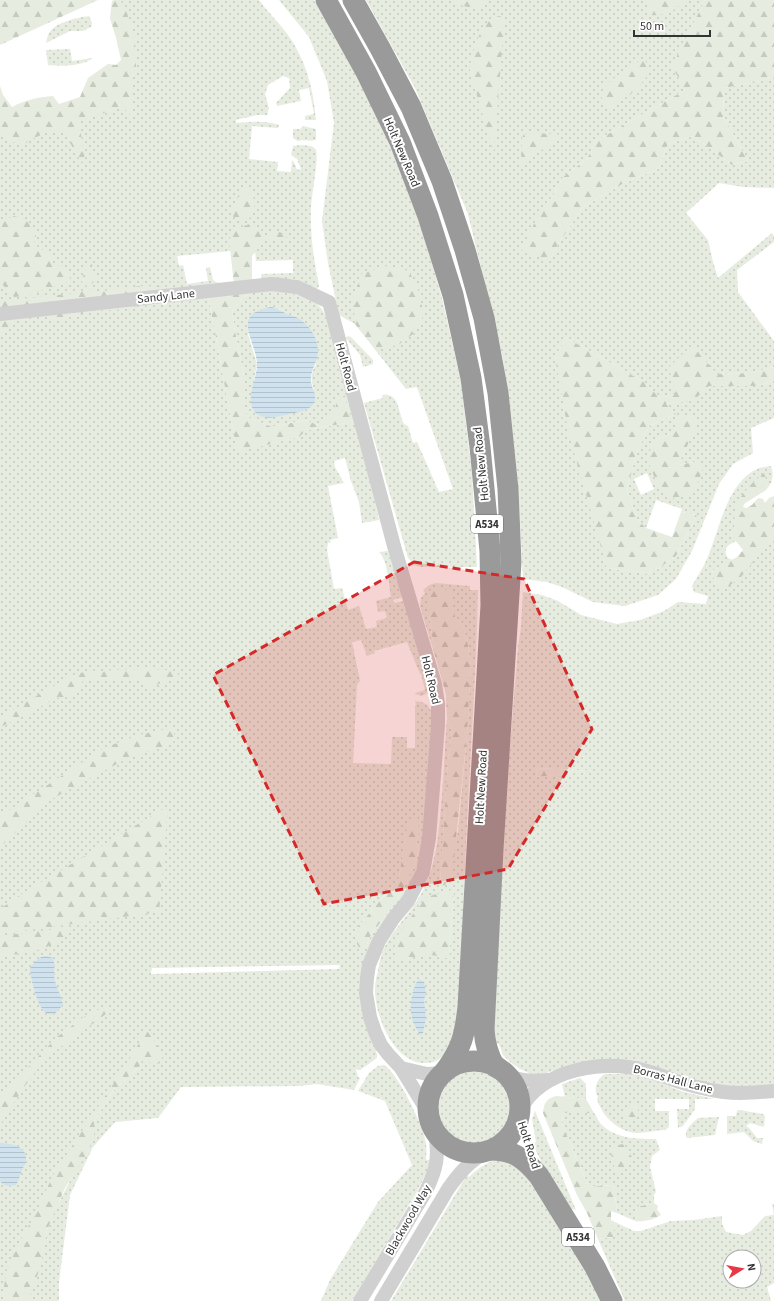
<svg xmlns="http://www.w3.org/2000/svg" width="774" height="1301" font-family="'Source Sans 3',sans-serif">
<defs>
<pattern id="grass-dots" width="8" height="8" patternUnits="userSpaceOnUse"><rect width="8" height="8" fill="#e6ecdf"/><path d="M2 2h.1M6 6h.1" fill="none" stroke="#c6cbc0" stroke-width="1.8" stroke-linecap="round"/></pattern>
<pattern id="forest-firs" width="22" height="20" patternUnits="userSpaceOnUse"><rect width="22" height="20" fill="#e6ecdf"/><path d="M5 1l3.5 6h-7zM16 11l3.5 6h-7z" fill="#c6cbc0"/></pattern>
<pattern id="water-rules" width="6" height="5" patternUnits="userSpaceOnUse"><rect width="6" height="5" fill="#cfe2ee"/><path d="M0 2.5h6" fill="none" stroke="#b2c2cd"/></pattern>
</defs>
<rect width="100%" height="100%" fill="#fff"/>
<g fill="url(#grass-dots)" fill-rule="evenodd">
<path d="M 117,0 L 259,0 C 269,14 283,26 292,41 C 308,67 313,90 316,120 L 305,120 L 305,116 L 314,114 L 309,88 L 299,90 L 301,101 L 277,106 L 276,103 L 290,88 L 289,78 L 283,76 L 268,85 L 265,94 L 269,108 L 267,115 L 257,115 L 236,120 L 236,123 C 251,122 265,120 279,125 L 278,128 L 252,126 L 249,159 L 278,162 L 277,171 L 291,172 L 292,160 L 295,164 L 297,170 L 301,169 L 297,159 L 291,155 L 293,146 C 299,145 313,144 316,150 C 319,159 311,197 311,209 C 310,235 314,261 319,286 L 316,290 L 294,279 L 262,280 L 261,274 L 293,273 L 293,260 L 256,261 L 255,251 L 263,240 L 230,251 L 177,256 L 179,266 L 183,265 L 187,284 L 208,281 L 206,268 L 210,267 L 213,280 L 218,283 L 0,308 L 0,108 L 129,104 Z"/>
<path d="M 279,0 L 314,0 L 358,77 L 389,141 L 409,192 L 426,243 L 442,298 L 461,381 L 472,474 L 477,567 L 420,567 L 414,565 L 408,558 L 364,403 L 383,398 L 382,395 C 400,392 398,413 404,424 L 408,426 L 413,443 L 417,442 L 439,492 L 453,489 L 417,387 L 406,389 L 355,324 L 339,315 L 328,263 L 322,221 L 334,123 L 327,81 L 309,37 Z"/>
<path d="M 366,0 L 705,0 L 673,66 L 685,90 L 596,141 L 587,159 L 563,177 L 553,196 L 542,208 L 549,261 L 559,243 L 582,208 L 624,183 L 658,169 L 668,144 L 693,136 L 732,165 L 748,161 L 723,116 L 724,88 L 760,81 L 774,77 L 774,188 L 743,187 L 719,183 L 686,213 L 708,240 L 713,262 L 718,278 L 772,233 L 774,236 L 774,242 L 737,270 L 738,292 L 774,341 L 774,367 L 750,373 L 717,374 L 675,394 L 660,398 L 644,382 L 567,338 L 555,356 L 607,568 L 651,574 L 676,556 L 697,515 L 681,512 L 682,509 L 656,500 L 646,528 L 637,519 L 627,491 L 636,454 L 649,426 L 676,414 L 666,404 L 693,400 L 709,386 L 759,386 L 774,380 L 774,418 L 751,428 L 753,453 L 733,464 L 719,484 L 692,551 L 676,579 L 658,595 L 625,606 L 593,602 L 562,587 L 547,582 L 523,579 L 518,483 L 503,359 L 468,214 L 415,88 ZM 675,432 L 686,448 L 678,465 L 699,461 L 658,485 L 653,441 ZM 647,473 L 654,489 L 641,495 L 634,479 Z"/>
<path d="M 89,16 L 92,23 L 91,27 L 83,31 L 70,31 L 46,43 C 47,40 47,36 49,33 C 56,22 76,18 89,16 Z"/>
<path d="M 70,49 L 72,61 L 93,58 C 81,67 63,66 48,65 L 46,50 Z"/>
<path d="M 303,126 L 316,129 L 316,140 C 309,142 304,139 298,141 L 293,138 L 293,129 L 300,129 Z"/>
<path d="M 256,289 L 288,291 L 306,299 L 317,304 L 322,309 L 327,319 L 362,442 L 379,520 L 362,523 L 359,502 L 351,481 L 345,458 L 334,461 L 335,467 L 344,483 L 328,486 L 338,538 L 330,540 L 331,542 L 328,543 L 327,550 L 334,589 L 342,588 L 348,610 L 359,606 L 366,629 L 377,627 L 376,621 L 387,618 L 385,611 L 378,612 L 376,601 L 391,597 C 389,584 388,561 379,552 L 388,551 L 403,597 L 393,600 L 394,603 L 404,601 L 429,689 L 426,694 L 421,696 L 415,694 L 415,693 L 425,690 L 421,674 L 420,674 L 407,642 L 374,651 L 375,653 L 367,656 L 361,640 L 352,642 L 360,681 L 357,685 L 353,763 L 391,764 L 392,737 L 407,737 L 407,748 L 415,748 L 415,705 L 416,705 L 415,701 C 425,702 429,704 432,714 L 423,848 L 416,870 L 403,898 L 363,964 L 378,1050 L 376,1052 L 377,1054 L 377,1058 L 360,1070 L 356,1069 L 358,1077 L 360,1078 L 354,1090 L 317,1084 L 299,1086 L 181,1087 L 158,1118 L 115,1122 L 93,1147 L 70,1195 L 59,1282 L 59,1301 L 0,1301 L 0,318 L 208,295 L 237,451 L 299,437 L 307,430 L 352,422 L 338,397 L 335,413 L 318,425 L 305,420 L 272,427 L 249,418 L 244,411 L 244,376 L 234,326 L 232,311 L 243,298 ZM 279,309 L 286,314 L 295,316 L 316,364 C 311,373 310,379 314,389 L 254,380 L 257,364 L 248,334 ZM 419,831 L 416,843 L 419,851 L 413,869 L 399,897 L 371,935 L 365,948 L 357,944 L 357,934 L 352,934 L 399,878 L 405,840 ZM 340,965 L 339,969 L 151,974 L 152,968 ZM 143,1044 L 140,1066 L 114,1090 L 94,1121 L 89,1150 L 76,1169 L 54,1212 L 47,1230 L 43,1250 L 6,1279 L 57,1171 Z"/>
<path d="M 348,336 L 351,337 L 373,360 L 373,364 L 363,367 L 360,355 L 346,338 Z"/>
<path d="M 771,466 C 774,476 773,482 766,490 L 768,486 L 750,485 L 731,535 L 736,541 C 728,545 722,549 728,558 L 733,560 L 712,571 L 716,584 L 774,530 L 774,1086 L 728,1089 L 700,1086 L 656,1068 L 556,1070 L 540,1075 L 531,1074 L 520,1069 L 510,1062 L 503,1055 L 499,1044 L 495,1043 L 493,1033 L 506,796 L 518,648 L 521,627 L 523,592 L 542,595 L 558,601 L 581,615 L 617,624 L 640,620 L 664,611 L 678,602 L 706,604 L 708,596 L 694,592 L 692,586 C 697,577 703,568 707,559 C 720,530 726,482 759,468 C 763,467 767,467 771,466 ZM 537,768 L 593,771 L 536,777 Z"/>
<path d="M 436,583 L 470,586 L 470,590 L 478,590 L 476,655 L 466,844 L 459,1008 C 456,1024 453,1046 441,1058 C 437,1062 430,1063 424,1063 C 397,1063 379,1024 376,1001 C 374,991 375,980 378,971 C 379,965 380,959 382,953 C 391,930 412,913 423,890 C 438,861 439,828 442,796 C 444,770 445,744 447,718 L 452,728 L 448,761 L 440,885 L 458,832 L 467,735 L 471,665 L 467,640 L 462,623 L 455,617 L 450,591 L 429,615 L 435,656 L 420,606 L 421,598 L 425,593 L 423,590 L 429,585 ZM 454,889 L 449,958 L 424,954 Z"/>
<path d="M 384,1065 C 398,1073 424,1127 426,1144 C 427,1149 426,1155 426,1160 L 430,1160 L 427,1171 L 420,1186 L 352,1301 L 321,1301 L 330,1280 L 378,1202 L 412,1165 L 385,1101 L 358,1091 L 369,1073 L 378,1066 Z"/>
<circle cx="473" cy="1107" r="39"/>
<path d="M 605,1074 L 626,1074 L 648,1078 L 684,1092 L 714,1099 L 695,1099 L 695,1109 L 683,1126 L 678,1128 L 677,1109 L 689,1109 L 689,1099 L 655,1099 L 655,1111 L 669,1111 L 669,1127 L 665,1130 C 655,1130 647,1133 637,1133 C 618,1132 602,1116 597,1099 L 598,1097 C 593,1089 597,1078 605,1074 Z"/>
<path d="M 580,1078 L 586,1084 L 586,1099 L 565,1097 L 562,1084 Z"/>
<path d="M 739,1110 L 763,1114 L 765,1116 L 764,1127 L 750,1123 L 746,1126 L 749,1128 L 757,1138 L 763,1138 L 762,1144 L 753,1141 L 744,1132 L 727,1134 L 727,1116 L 736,1116 L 737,1111 Z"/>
<path d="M 535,1111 L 576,1210 L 568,1208 L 548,1177 L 533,1144 L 536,1142 L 532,1119 Z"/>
<path d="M 563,1113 L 594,1113 C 597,1117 599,1123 603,1126 C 617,1139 639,1139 656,1139 L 660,1150 L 652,1156 L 650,1167 L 656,1192 L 654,1195 L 654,1203 L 637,1207 L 635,1221 L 617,1213 L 614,1185 L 589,1187 L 562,1124 Z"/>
<path d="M 719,1117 L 715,1135 L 687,1138 C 683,1130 693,1123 698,1118 Z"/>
<path d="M 498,1159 L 508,1160 L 524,1171 L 608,1301 L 391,1301 L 467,1175 L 469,1177 C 478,1168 486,1163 498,1159 Z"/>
<path d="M 772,1204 L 774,1204 L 774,1283 L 767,1287 L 771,1301 L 625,1301 L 598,1239 L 613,1237 L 613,1231 L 619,1224 L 634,1231 L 641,1231 L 671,1221 L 694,1220 L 722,1216 L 722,1224 L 726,1232 L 743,1235 L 751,1231 L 765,1216 L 774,1215 ZM 730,1257 L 754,1257 L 754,1281 L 730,1281 Z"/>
</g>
<g fill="url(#forest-firs)">
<path d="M 0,0 L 98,0 L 0,45 Z"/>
<path d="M 114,0 L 120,0 L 125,7 L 135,38 L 136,65 L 131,87 L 132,104 L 132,117 L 123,107 L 88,118 L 79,122 L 85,161 L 81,162 L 64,132 L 52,130 L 32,139 L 23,145 L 13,142 L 0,134 L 0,86 L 3,95 L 12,107 C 25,100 39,97 53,96 L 59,104 L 80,97 L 88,78 L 108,64 L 116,65 L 121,60 L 116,38 L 110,18 L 112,1 Z"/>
<path d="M 449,0 L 491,0 C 476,13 465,7 449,0 Z"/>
<path d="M 647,0 L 686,0 C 674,11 666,16 649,15 L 647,10 Z"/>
<path d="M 705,0 L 774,0 L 774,77 L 760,81 L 724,88 L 723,116 L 748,161 L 732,165 L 693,136 L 668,144 L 658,169 L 624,183 L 582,208 L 559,243 L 549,261 L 521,250 L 542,208 L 553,196 L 563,177 L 587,159 L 596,141 L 685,90 L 672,66 Z"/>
<path d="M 500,16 L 503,19 L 504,25 L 494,150 L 493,151 L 470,71 L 470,65 C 473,50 482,17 500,16 Z"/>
<path d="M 644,59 C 660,79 624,98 611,108 L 606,109 C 601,103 600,91 606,85 C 614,77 631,67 640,60 Z"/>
<path d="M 528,133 L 557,134 L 559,135 L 559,138 L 521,164 L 522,138 L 524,134 Z"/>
<path d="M 249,188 C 255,199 257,206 250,218 L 240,219 L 232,216 L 230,211 L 237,203 L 238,195 L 242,189 Z"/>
<path d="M 13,216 L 23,218 L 31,225 L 36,235 L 34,245 L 52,255 L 53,263 C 63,267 68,270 71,281 L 26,296 L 14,297 L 0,282 L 0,223 Z"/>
<path d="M 252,223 L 261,230 L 264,240 L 258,249 L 252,256 L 252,281 L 234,284 L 229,240 L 234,230 Z"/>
<path d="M 270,232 L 280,232 L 290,241 L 266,240 L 266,238 Z"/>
<path d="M 91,262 L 95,277 L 94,282 L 87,286 L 82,283 C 83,276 85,267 91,262 Z"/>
<path d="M 387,266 L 409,271 L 418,290 L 424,315 L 413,334 L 398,345 L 376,350 L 355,324 L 353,298 L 362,273 Z"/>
<path d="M 143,286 L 165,287 L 173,292 L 143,305 L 115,310 L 93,310 L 55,322 L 46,314 L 34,313 L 14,323 L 2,332 L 0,331 L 0,301 L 68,294 L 89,289 L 100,292 L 119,288 Z"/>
<path d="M 256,289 L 243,298 L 232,311 L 234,326 L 244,376 L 244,410 L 249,418 L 272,427 L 305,420 L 318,425 L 334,413 L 338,397 L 345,396 L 352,422 L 307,430 L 299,437 L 237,452 L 208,295 Z"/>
<path d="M 567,338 L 644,382 L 660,398 L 675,394 L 669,367 L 692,345 L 717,374 L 750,373 L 774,367 L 774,380 L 759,386 L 709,386 L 693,401 L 666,404 L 676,414 L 649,426 L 636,454 L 627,491 L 637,519 L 646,528 L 672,537 L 681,512 L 697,515 L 676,556 L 651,574 L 607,568 L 568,431 L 555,356 Z"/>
<path d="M 692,413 L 697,427 L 686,448 L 678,465 L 699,461 L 704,465 L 695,493 L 675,499 L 658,485 L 650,467 L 649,454 L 653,441 L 675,432 L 677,418 Z"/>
<path d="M 764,473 L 768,486 L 766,490 L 744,504 L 743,507 L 746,508 L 752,505 L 755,501 L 759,498 L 763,499 L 765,503 L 769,498 L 774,496 L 774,540 L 762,551 L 741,577 L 725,589 L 716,585 L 712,571 L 737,557 L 743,550 L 731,535 L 738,501 L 750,485 Z"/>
<path d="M 439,587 L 450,591 L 451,593 L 455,617 L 462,623 L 467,640 L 471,665 L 467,735 L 452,876 L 445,885 L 440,886 L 448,761 L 452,728 L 447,718 L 446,694 L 435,656 L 429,615 L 429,591 Z"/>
<path d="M 144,669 L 166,670 L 178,673 L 177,679 L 158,684 L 152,689 L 139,681 L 93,679 L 83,680 L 78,692 L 71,697 L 56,698 L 24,716 L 0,727 L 0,718 L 26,702 L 73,675 L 91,670 L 100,672 L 112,670 Z"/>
<path d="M 175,727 L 173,744 L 128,758 L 50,800 L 0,847 L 0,816 L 106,747 L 139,735 Z"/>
<path d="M 537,768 L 597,771 L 536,777 Z"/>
<path d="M 168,806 L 159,912 L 0,934 L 0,909 L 23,893 Z"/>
<path d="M 418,818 L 419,831 L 416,843 L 419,851 L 413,869 L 399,897 L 371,935 L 365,948 L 360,949 L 357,944 L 357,935 L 352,934 L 399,878 L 408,819 Z"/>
<path d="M 454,889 L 449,958 L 424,954 L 396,963 L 394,948 L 399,933 L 426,897 Z"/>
<path d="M 64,928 L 69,931 C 58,950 20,953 0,957 L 0,936 Z"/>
<path d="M 100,1009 L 109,1009 L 110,1011 L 54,1052 L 40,1066 L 24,1087 L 0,1125 L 0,1098 L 11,1085 L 57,1037 L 89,1013 Z"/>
<path d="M 145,1029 C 154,1039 160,1049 163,1062 L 154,1065 L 143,1058 L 140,1066 L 114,1090 L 94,1121 L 94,1135 L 89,1150 L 65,1188 L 47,1230 L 41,1265 L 28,1301 L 6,1301 L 4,1287 L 7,1268 L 17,1246 L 36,1213 L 53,1175 L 123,1069 L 137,1047 Z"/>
<path d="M 556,1096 L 586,1099 L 594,1113 L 563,1113 L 562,1124 L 589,1187 L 614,1185 L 617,1213 L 611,1211 L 611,1220 L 619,1224 L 613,1231 L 613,1237 L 598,1239 L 587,1213 L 577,1195 L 543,1113 C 544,1103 546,1099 556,1096 Z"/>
<path d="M 631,1103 L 639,1105 L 637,1117 L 631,1121 L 623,1114 Z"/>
<path d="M 623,1144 L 632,1157 L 622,1173 L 614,1169 L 614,1163 L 611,1154 L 614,1146 Z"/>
<path d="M 654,1203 L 658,1206 L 657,1209 L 661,1215 C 654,1220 643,1222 635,1221 L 637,1207 Z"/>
</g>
<g fill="url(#water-rules)">
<path d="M 271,307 C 277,308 280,310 285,313 C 288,315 293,315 296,317 C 309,324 318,337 318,351 C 318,362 310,370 311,381 C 312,391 321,400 309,408 C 304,412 288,414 280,416 C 272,418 264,419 257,414 C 243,403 257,379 257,365 C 257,341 229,314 271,307 Z"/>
<path d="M 46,956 L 53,958 C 56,969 53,973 55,981 C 57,989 61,996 63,1004 C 43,1037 31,983 30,968 C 35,962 37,957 46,956 Z"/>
<path d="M 418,980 L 424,981 L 426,993 L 424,1000 L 426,1018 L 423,1033 L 420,1035 C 418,1031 415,1027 414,1024 C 408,1011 411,991 418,980 Z"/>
<path d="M 0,1143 C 10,1143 28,1146 26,1161 C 26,1164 23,1167 22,1170 C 20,1175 19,1180 16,1185 C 8,1187 5,1187 0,1181 Z"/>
</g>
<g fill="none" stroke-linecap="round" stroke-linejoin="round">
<g stroke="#d0d0d0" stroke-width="14">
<path d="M 0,314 L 272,284 L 297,287 L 329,302 L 394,546 L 435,684 L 438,704 L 438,725 L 429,838 L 423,872 L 408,901 L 393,919 L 379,941 L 369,965 L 367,978 L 366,993 L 370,1017 L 375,1032 L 381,1045 L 388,1054 L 401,1068 L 428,1112"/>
<path d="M 401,1068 L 427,1074 L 443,1073"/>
<path d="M 506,1075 C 520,1081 532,1082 548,1080"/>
<path d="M 520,1110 C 543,1068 604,1059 647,1071 C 665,1076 683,1085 702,1088 C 714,1091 728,1093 741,1093 C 752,1093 763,1092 774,1091"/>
<path d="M 360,1301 L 426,1191 C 437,1168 439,1157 435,1132"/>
<path d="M 381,1301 L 448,1189 C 460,1172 469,1162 487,1151"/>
</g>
<g stroke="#9a9a9a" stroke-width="21">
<path d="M 326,0 L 366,72 L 400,142 L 428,216 L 453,295 L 471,378 L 480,447 L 490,551 L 491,605 L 468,1007 C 465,1034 462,1048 445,1071"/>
<path d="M 353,0 L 380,48 L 411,107 L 442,181 L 465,250 L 484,318 L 498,393 L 508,489 L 511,562 L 493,849 L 484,1030 C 485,1044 488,1055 495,1067"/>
<circle cx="474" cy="1107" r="46"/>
<path d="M 491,1150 C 514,1150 525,1159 539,1176 L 595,1267 L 612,1301"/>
</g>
</g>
<path fill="#d62828" fill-opacity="0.2" stroke="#d62828" stroke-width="3" stroke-dasharray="8 5" stroke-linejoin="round" d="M 414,562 L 524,579 L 592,729 L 508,869 L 324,904 L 213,675 Z"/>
<g text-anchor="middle" stroke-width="4" stroke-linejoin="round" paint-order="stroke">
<g fill="#fff" stroke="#707070" stroke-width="1">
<rect x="471" y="515" width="32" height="18" rx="3"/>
<rect x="562" y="1228" width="32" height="18" rx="3"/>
</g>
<g font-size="11" font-weight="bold" fill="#333">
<text x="487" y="528">A534</text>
<text x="578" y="1241">A534</text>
</g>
<g font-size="12" fill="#333" stroke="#fff">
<text transform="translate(402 152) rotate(67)" y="4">Holt New Road</text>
<text transform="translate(166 296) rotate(-6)" y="4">Sandy Lane</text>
<text transform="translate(346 367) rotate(75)" y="4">Holt Road</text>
<text transform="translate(481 464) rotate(-96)" y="4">Holt New Road</text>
<text transform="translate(431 680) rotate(77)" y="4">Holt Road</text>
<text transform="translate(481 787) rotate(-87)" y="4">Holt New Road</text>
<text transform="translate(673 1079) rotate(15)" y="4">Borras Hall Lane</text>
<text transform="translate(529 1145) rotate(72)" y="4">Holt Road</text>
<text transform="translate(408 1220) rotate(-60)" y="4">Blackwood Way</text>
</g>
</g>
<g transform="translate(742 1269) rotate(79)"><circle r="19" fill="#ffffff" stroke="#adadad"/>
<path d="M0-3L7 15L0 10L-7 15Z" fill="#e63946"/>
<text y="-6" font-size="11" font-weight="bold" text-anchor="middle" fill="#333333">N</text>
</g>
<path d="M634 30v6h76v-6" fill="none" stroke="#333333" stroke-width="2"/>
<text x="640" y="30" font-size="12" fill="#333333" stroke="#ffffff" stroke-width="3" paint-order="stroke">50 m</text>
</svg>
